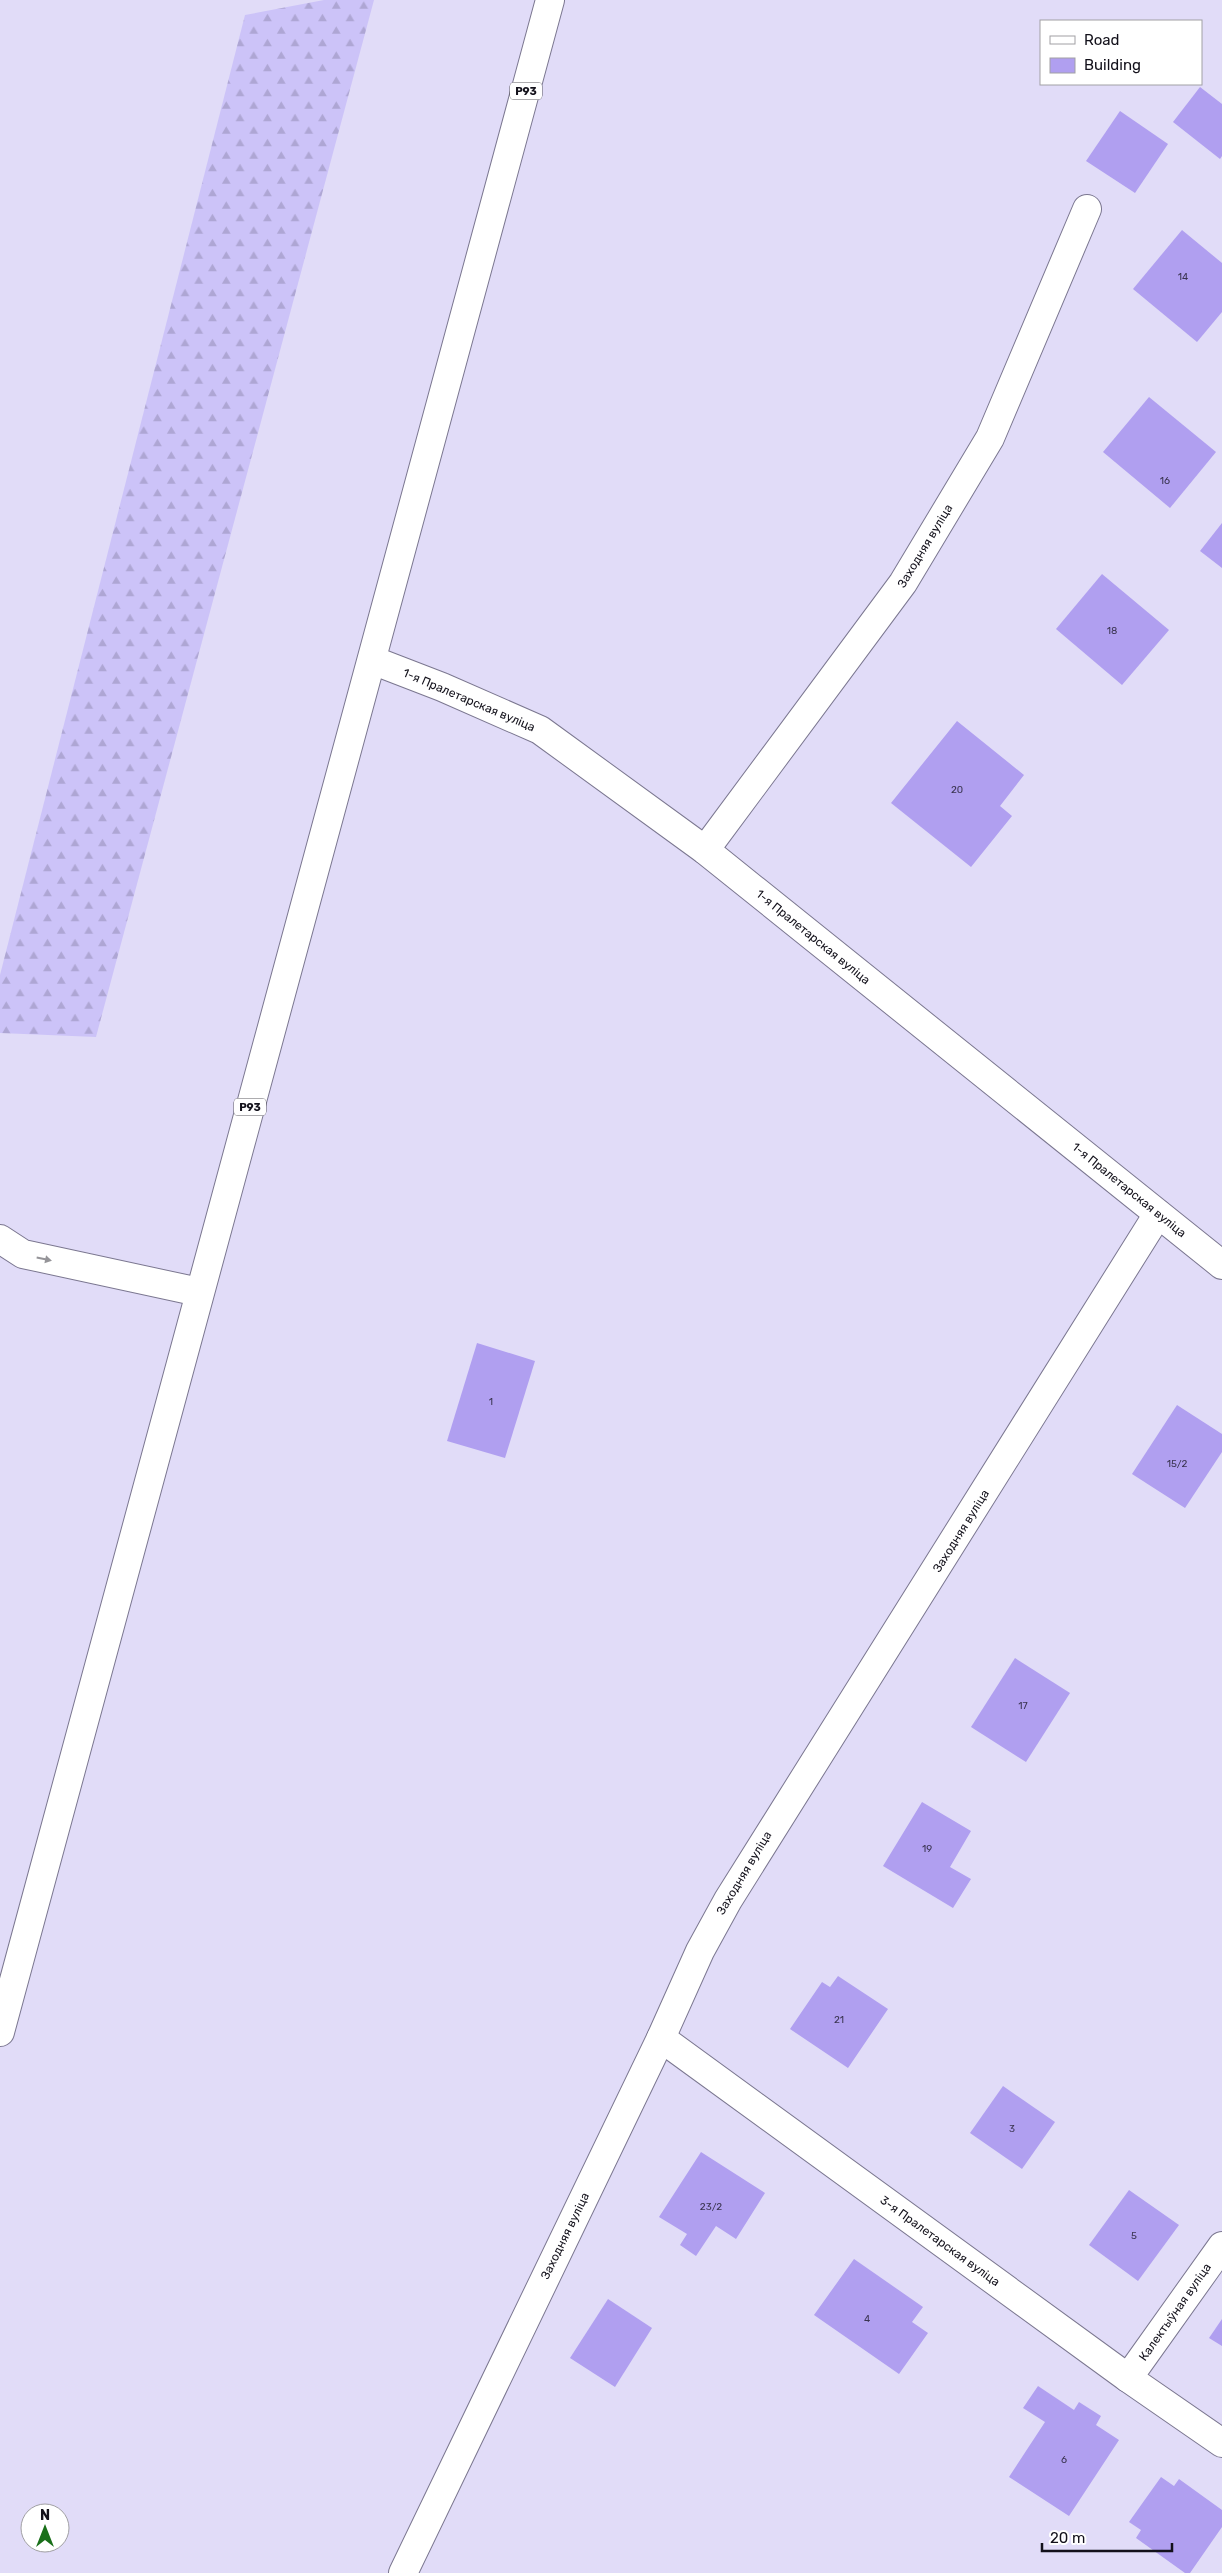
<svg xmlns="http://www.w3.org/2000/svg" width="1222" height="2573" font-family="Rubik,sans-serif">
<defs>
<pattern id="forest-firs" width="22" height="20" patternUnits="userSpaceOnUse" patternTransform="scale(1.25)"><rect width="22" height="20" fill="#ccc3f8"/><path d="M5 1l3.5 6h-7zM16 11l3.5 6h-7z" fill="#aea6d4"/></pattern>
</defs>
<rect width="100%" height="100%" fill="#e1dcf8"/>
<path fill="url(#forest-firs)" d="M 324,0 L 374,0 L 96,1037 L 0,1033 L 0,975 L 245,15 Z"/>
<g fill="#b09ff0">
<path d="M 1200,87 L 1222,104 L 1222,156 L 1220,159 L 1173,122 Z"/>
<path d="M 1120,111 L 1168,144 L 1135,193 L 1086,161 Z"/>
<path d="M 1182,230 L 1222,263 L 1222,312 L 1197,342 L 1133,289 Z"/>
<path d="M 1149,397 L 1216,452 L 1170,508 L 1103,452 Z"/>
<path d="M 1222,523 L 1222,568 L 1200,551 Z"/>
<path d="M 1102,574 L 1169,630 L 1122,685 L 1056,629 Z"/>
<path d="M 957,721 L 1024,775 L 1000,806 L 1012,816 L 971,867 L 891,803 Z"/>
<path d="M 477,1343 L 535,1361 L 505,1458 L 447,1441 Z"/>
<path d="M 1177,1405 L 1222,1434 L 1222,1452 L 1185,1508 L 1132,1474 Z"/>
<path d="M 1015,1658 L 1070,1693 L 1026,1762 L 971,1727 Z"/>
<path d="M 922,1802 L 971,1831 L 950,1867 L 971,1879 L 953,1908 L 883,1866 Z"/>
<path d="M 838,1976 L 888,2009 L 848,2068 L 790,2029 L 822,1982 L 830,1987 Z"/>
<path d="M 1003,2086 L 1055,2122 L 1022,2169 L 970,2133 Z"/>
<path d="M 701,2152 L 765,2193 L 736,2239 L 716,2226 L 696,2256 L 680,2245 L 687,2234 L 659,2217 Z"/>
<path d="M 1129,2190 L 1179,2225 L 1138,2281 L 1089,2245 Z"/>
<path d="M 854,2259 L 923,2307 L 912,2322 L 928,2333 L 899,2374 L 814,2315 Z"/>
<path d="M 608,2299 L 652,2328 L 615,2387 L 570,2358 Z"/>
<path d="M 1222,2319 L 1222,2346 L 1209,2338 Z"/>
<path d="M 1038,2386 L 1074,2410 L 1079,2402 L 1101,2416 L 1096,2425 L 1119,2440 L 1069,2516 L 1009,2477 L 1045,2422 L 1023,2408 Z"/>
<path d="M 1161,2477 L 1174,2486 L 1179,2479 L 1222,2510 L 1222,2527 L 1190,2573 L 1185,2573 L 1136,2538 L 1141,2530 L 1129,2522 Z"/>
</g>
<g fill="none" stroke-linecap="round" stroke-linejoin="round">
<defs>
<g id="minor">
<path d="M 372,660 L 442,687 L 540,730 L 705,850 L 1222,1265"/>
<path d="M 705,850 L 903,583 L 990,438 L 1087,209"/>
<path d="M 0,1239 L 23,1254 L 199,1292"/>
<path d="M 661,2038 L 1128,2378 L 1222,2443"/>
<path d="M 1128,2378 L 1222,2246"/>
<path d="M 403,2573 L 661,2038 L 700,1951 L 728,1900 L 1158,1214"/>
</g>
<path id="major" d="M 0,2032 L 550,0"/>
</defs>
<use href="#minor" stroke="#7b7790" stroke-width="30"/>
<use href="#major" stroke="#7b7790" stroke-width="30"/>
<use href="#minor" stroke="#fff" stroke-width="28"/>
<use href="#major" stroke="#fff" stroke-width="28"/>
</g>
<defs><path id="oneway-solid" d="M-6-.8H1V-3.2L6.5 0L1 3.2V.8H-6Z" transform="scale(1.25)"/></defs>
<use fill="#959498" href="#oneway-solid" transform="translate(44 1259) rotate(12)"/>
<g text-anchor="middle" stroke-width="4" stroke-linejoin="round" paint-order="stroke">
<g font-size="10" fill="#3a3450">
<text x="1183" y="280">14</text>
<text x="1165" y="484">16</text>
<text x="1112" y="634">18</text>
<text x="957" y="793">20</text>
<text x="491" y="1405">1</text>
<text x="1177" y="1467">15/2</text>
<text x="1023" y="1709">17</text>
<text x="927" y="1852">19</text>
<text x="839" y="2023">21</text>
<text x="1012" y="2132">3</text>
<text x="711" y="2210">23/2</text>
<text x="1134" y="2239">5</text>
<text x="867" y="2322">4</text>
<text x="1064" y="2463">6</text>
</g>
<g fill="#fff" stroke="#5a585f" stroke-width="1">
<rect x="510" y="82.5" width="32" height="17" rx="4"/>
<rect x="234" y="1098.5" width="32" height="17" rx="4"/>
</g>
<g font-size="11" font-weight="bold" fill="#13111b">
<text x="526" y="95">Р93</text>
<text x="250" y="1111">Р93</text>
</g>
<g font-size="12" fill="#13111b" stroke="#fff">
<text transform="translate(925 546) rotate(-59)" y="4">Заходняя вуліца</text>
<text transform="translate(469 700) rotate(23)" y="4">1-я Пралетарская вуліца</text>
<text transform="translate(813 937) rotate(39)" y="4">1-я Пралетарская вуліца</text>
<text transform="translate(1129 1190) rotate(39)" y="4">1-я Пралетарская вуліца</text>
<text transform="translate(961 1531) rotate(-58)" y="4">Заходняя вуліца</text>
<text transform="translate(744 1873) rotate(-59)" y="4">Заходняя вуліца</text>
<text transform="translate(565 2236) rotate(-64)" y="4">Заходняя вуліца</text>
<text transform="translate(940 2241) rotate(36)" y="4">3-я Пралетарская вуліца</text>
<text transform="translate(1175 2312) rotate(-55)" y="4">Калектыўная вуліца</text>
</g>
</g>
<rect x="1040" y="20" width="162" height="65" fill="#ffffff" stroke="#a1a0a4"/>
<rect x="1050" y="36" width="25" height="8" fill="#ffffff" stroke="#a1a0a4"/>
<text x="1084" y="45" font-size="15" fill="#13111b">Road</text>
<rect x="1050" y="58" width="25" height="15" fill="#b09ff0" stroke="#a1a0a4"/>
<text x="1084" y="70" font-size="15" fill="#13111b">Building</text>
<g transform="translate(45 2528)"><circle r="24" fill="#ffffff" stroke="#a1a0a4"/>
<path d="M0-4L9 19L0 12L-9 19Z" fill="#196f19"/>
<text y="-8" font-size="14" font-weight="bold" text-anchor="middle" fill="#13111b">N</text>
</g>
<path d="M1042 2543v8h130v-8" fill="none" stroke="#13111b" stroke-width="2.5"/>
<text x="1050" y="2543" font-size="15" fill="#13111b" stroke="#ffffff" stroke-width="4" paint-order="stroke">20 m</text>
</svg>
